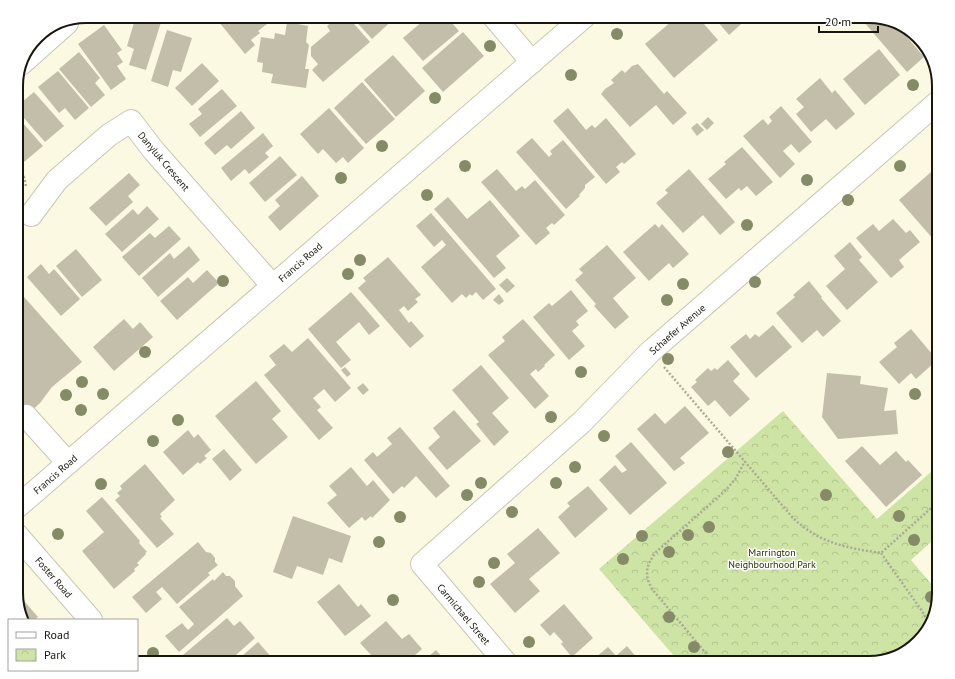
<svg xmlns="http://www.w3.org/2000/svg" width="955" height="679" font-family="'PT Sans',sans-serif">
<defs>
<pattern id="park-crowns" width="20" height="18" patternUnits="userSpaceOnUse"><rect width="20" height="18" fill="#cde4a5"/><path d="M2 6a3 3 0 1 1 6 0M12 15a3 3 0 1 1 6 0" fill="none" stroke="#afc38d"/></pattern>
</defs>
<rect width="100%" height="100%" fill="#fcf9e3"/>
<path fill="url(#park-crowns)" d="M 783,411 L 877,519 L 939,465 L 939,535 L 911,560 L 939,593 L 925,635 L 900,656 L 869,663 L 680,663 L 599,569 Z"/>
<g fill="#c2bea9">
<path d="M 136,16 L 153,16 L 162,19 L 146,70 L 129,65 L 134,49 L 127,46 Z"/>
<path d="M 214,16 L 269,16 L 272,20 L 258,31 L 260,33 L 251,40 L 255,45 L 245,54 Z"/>
<path d="M 339,16 L 347,16 L 370,42 L 323,82 L 312,70 L 318,64 L 311,56 L 311,47 L 330,31 L 327,26 Z"/>
<path d="M 351,16 L 397,16 L 372,39 Z"/>
<path d="M 421,16 L 446,16 L 459,31 L 423,61 L 403,38 L 424,20 Z"/>
<path d="M 678,16 L 697,16 L 718,40 L 674,78 L 645,44 Z"/>
<path d="M 713,16 L 750,16 L 729,35 Z"/>
<path d="M 869,16 L 910,30 L 911,31 L 906,36 L 924,57 L 907,72 L 863,21 Z"/>
<path d="M 287,22 L 308,26 L 306,42 L 309,45 L 305,69 L 309,69 L 306,88 L 271,83 L 273,74 L 262,72 L 263,63 L 257,62 L 261,37 L 274,39 L 275,33 L 285,35 Z"/>
<path d="M 104,25 L 122,50 L 117,53 L 123,62 L 117,66 L 126,79 L 111,90 L 78,44 Z"/>
<path d="M 167,30 L 192,38 L 181,72 L 173,70 L 168,87 L 151,81 Z"/>
<path d="M 463,32 L 484,56 L 443,92 L 422,68 Z"/>
<path d="M 879,49 L 900,75 L 865,105 L 843,79 Z"/>
<path d="M 79,52 L 100,78 L 95,83 L 105,95 L 91,107 L 59,69 Z"/>
<path d="M 393,55 L 425,91 L 396,117 L 364,80 Z"/>
<path d="M 202,63 L 219,81 L 192,106 L 175,88 Z"/>
<path d="M 638,64 L 664,94 L 667,91 L 687,113 L 673,125 L 656,105 L 630,127 L 601,94 L 605,89 L 614,83 L 611,80 L 622,70 L 625,73 L 632,66 Z"/>
<path d="M 58,71 L 89,108 L 75,120 L 65,108 L 59,113 L 38,87 Z"/>
<path d="M 820,78 L 832,93 L 835,90 L 855,114 L 836,130 L 826,119 L 811,132 L 796,114 L 804,107 L 796,99 Z"/>
<path d="M 362,82 L 395,119 L 366,144 L 334,108 Z"/>
<path d="M 222,89 L 237,106 L 200,137 L 189,124 L 202,114 L 198,109 Z"/>
<path d="M 34,92 L 64,126 L 45,142 L 16,109 L 16,107 Z"/>
<path d="M 781,106 L 812,142 L 799,153 L 791,144 L 783,151 L 795,164 L 780,178 L 743,136 L 763,119 L 768,125 L 772,121 L 769,117 Z"/>
<path d="M 329,108 L 364,148 L 348,163 L 343,157 L 336,163 L 323,149 L 318,154 L 300,134 Z"/>
<path d="M 568,108 L 586,130 L 592,125 L 595,128 L 606,118 L 636,154 L 624,164 L 622,162 L 616,167 L 620,172 L 606,184 L 553,121 Z"/>
<path d="M 241,111 L 255,128 L 231,149 L 227,145 L 215,155 L 204,143 Z"/>
<path d="M 16,115 L 43,146 L 24,162 L 16,153 Z"/>
<path d="M 708,117 L 714,123 L 707,130 L 701,124 Z"/>
<path d="M 697,123 L 704,130 L 697,136 L 691,128 Z"/>
<path d="M 263,133 L 273,146 L 265,153 L 269,157 L 249,174 L 245,169 L 231,181 L 221,168 Z"/>
<path d="M 532,138 L 549,157 L 552,154 L 550,151 L 563,140 L 595,177 L 585,185 L 585,188 L 579,195 L 580,196 L 566,209 L 516,152 Z"/>
<path d="M 742,147 L 773,182 L 756,196 L 747,186 L 741,191 L 739,188 L 726,199 L 708,179 L 726,164 L 724,162 Z"/>
<path d="M 280,156 L 297,175 L 265,202 L 249,183 Z"/>
<path d="M 497,169 L 516,191 L 522,186 L 525,189 L 535,180 L 565,215 L 554,225 L 552,223 L 546,228 L 550,233 L 536,245 L 481,182 Z"/>
<path d="M 689,169 L 735,222 L 720,235 L 703,215 L 683,233 L 656,203 L 668,193 L 665,190 Z"/>
<path d="M 931,172 L 939,181 L 939,236 L 934,240 L 899,200 Z"/>
<path d="M 129,173 L 140,185 L 128,196 L 133,202 L 106,226 L 89,208 Z"/>
<path d="M 302,176 L 319,196 L 280,231 L 268,217 L 280,206 L 275,200 Z"/>
<path d="M 448,197 L 467,219 L 490,200 L 520,236 L 496,256 L 506,268 L 494,278 L 434,209 Z"/>
<path d="M 147,206 L 159,219 L 122,252 L 105,234 L 133,209 L 138,215 Z"/>
<path d="M 431,213 L 496,289 L 483,300 L 476,292 L 472,296 L 470,294 L 466,298 L 462,294 L 452,303 L 421,267 L 446,245 L 442,240 L 434,247 L 416,226 Z"/>
<path d="M 893,219 L 906,233 L 910,230 L 920,242 L 899,260 L 904,267 L 891,278 L 856,238 L 873,224 L 879,231 Z"/>
<path d="M 655,224 L 659,228 L 662,224 L 689,254 L 673,268 L 669,263 L 649,281 L 623,252 Z"/>
<path d="M 169,226 L 181,239 L 139,276 L 122,257 L 150,233 L 155,238 Z"/>
<path d="M 850,242 L 862,257 L 859,260 L 878,282 L 847,310 L 826,286 L 845,269 L 834,256 Z"/>
<path d="M 607,245 L 636,278 L 613,298 L 629,317 L 615,329 L 594,306 L 596,304 L 575,280 L 583,273 L 579,269 Z"/>
<path d="M 189,246 L 200,260 L 158,297 L 142,278 L 170,253 L 174,259 Z"/>
<path d="M 76,249 L 102,280 L 82,297 L 56,266 Z"/>
<path d="M 388,257 L 421,295 L 415,299 L 418,302 L 408,311 L 404,306 L 399,310 L 409,323 L 411,321 L 424,336 L 410,348 L 358,288 L 366,281 L 363,278 Z"/>
<path d="M 41,264 L 49,274 L 54,269 L 80,299 L 61,316 L 27,277 Z"/>
<path d="M 207,270 L 219,283 L 177,320 L 160,301 L 188,277 L 193,283 Z"/>
<path d="M 507,278 L 515,286 L 507,293 L 499,285 Z"/>
<path d="M 809,281 L 822,297 L 821,298 L 841,321 L 823,337 L 817,330 L 802,343 L 776,313 L 795,297 L 793,295 Z"/>
<path d="M 16,288 L 82,362 L 52,387 L 40,403 L 16,425 Z"/>
<path d="M 571,290 L 588,311 L 576,321 L 579,325 L 572,331 L 585,346 L 569,360 L 533,317 L 549,303 L 552,306 Z"/>
<path d="M 351,292 L 380,326 L 369,335 L 359,322 L 336,342 L 351,360 L 341,368 L 308,329 Z"/>
<path d="M 499,294 L 504,301 L 499,305 L 493,300 Z"/>
<path d="M 124,319 L 133,329 L 140,322 L 153,337 L 114,371 L 93,347 Z"/>
<path d="M 523,319 L 555,355 L 544,365 L 545,366 L 538,372 L 536,369 L 530,374 L 549,396 L 535,409 L 488,355 L 505,341 L 502,337 Z"/>
<path d="M 773,325 L 792,347 L 756,378 L 730,347 L 746,334 L 750,339 L 755,334 L 759,337 Z"/>
<path d="M 911,329 L 932,354 L 931,355 L 936,361 L 916,379 L 911,373 L 899,384 L 879,362 L 897,347 L 894,343 Z"/>
<path d="M 308,338 L 351,388 L 335,402 L 324,389 L 313,398 L 321,407 L 317,410 L 333,428 L 319,440 L 264,375 L 276,365 L 269,356 L 284,344 L 292,352 Z"/>
<path d="M 728,360 L 740,374 L 733,381 L 750,399 L 730,417 L 715,400 L 708,406 L 691,387 L 697,382 L 695,380 L 708,368 L 711,371 L 715,368 L 717,370 Z"/>
<path d="M 481,365 L 509,398 L 492,413 L 509,432 L 494,446 L 476,424 L 479,422 L 452,390 Z"/>
<path d="M 345,367 L 351,374 L 347,377 L 341,370 Z"/>
<path d="M 827,373 L 861,376 L 860,384 L 888,388 L 884,411 L 896,410 L 898,434 L 838,439 L 822,417 Z"/>
<path d="M 256,381 L 281,411 L 272,419 L 288,437 L 256,464 L 215,416 Z"/>
<path d="M 363,383 L 369,390 L 363,395 L 357,388 Z"/>
<path d="M 685,406 L 709,433 L 680,458 L 685,463 L 674,471 L 637,429 L 655,413 L 665,424 Z"/>
<path d="M 454,410 L 481,441 L 447,470 L 428,448 L 440,437 L 433,428 Z"/>
<path d="M 400,427 L 450,486 L 436,498 L 416,476 L 404,488 L 402,486 L 393,494 L 364,460 L 373,452 L 377,457 L 392,444 L 387,438 Z"/>
<path d="M 188,430 L 194,438 L 198,434 L 211,450 L 204,456 L 207,458 L 200,464 L 198,462 L 183,475 L 163,452 Z"/>
<path d="M 631,442 L 667,483 L 630,515 L 599,480 L 615,465 L 622,473 L 627,470 L 615,456 Z"/>
<path d="M 862,446 L 880,465 L 896,451 L 906,462 L 908,460 L 922,475 L 886,507 L 845,461 Z"/>
<path d="M 224,449 L 242,470 L 230,481 L 212,459 Z"/>
<path d="M 145,464 L 175,500 L 160,514 L 162,517 L 160,518 L 174,534 L 157,548 L 115,500 L 120,496 L 117,493 L 122,489 L 120,486 Z"/>
<path d="M 351,467 L 367,486 L 373,480 L 390,500 L 372,518 L 371,516 L 365,521 L 362,517 L 349,528 L 327,503 L 337,495 L 329,486 Z"/>
<path d="M 588,486 L 608,509 L 575,538 L 558,517 L 570,506 L 567,503 Z"/>
<path d="M 102,497 L 140,541 L 139,543 L 147,552 L 145,553 L 146,554 L 137,563 L 139,565 L 134,569 L 135,571 L 114,589 L 82,551 L 104,532 L 86,511 Z"/>
<path d="M 293,516 L 351,536 L 342,563 L 329,558 L 323,575 L 297,566 L 292,579 L 273,572 Z"/>
<path d="M 538,528 L 560,553 L 529,579 L 540,591 L 515,613 L 490,584 L 515,563 L 507,554 Z"/>
<path d="M 198,542 L 206,552 L 211,553 L 215,558 L 215,562 L 218,565 L 208,573 L 210,575 L 177,604 L 162,587 L 156,592 L 162,599 L 146,613 L 132,597 Z"/>
<path d="M 939,542 L 939,559 L 931,549 Z"/>
<path d="M 223,572 L 226,576 L 230,576 L 235,581 L 235,586 L 243,596 L 179,652 L 165,636 L 182,623 L 188,630 L 194,624 L 179,607 L 213,579 L 214,581 Z"/>
<path d="M 339,584 L 358,607 L 361,604 L 371,616 L 345,636 L 317,602 Z"/>
<path d="M 16,592 L 38,617 L 35,620 L 22,620 L 16,597 Z"/>
<path d="M 564,604 L 593,638 L 572,657 L 561,644 L 563,642 L 554,632 L 550,636 L 540,625 Z"/>
<path d="M 227,618 L 234,626 L 240,621 L 255,638 L 227,663 L 190,663 L 183,655 Z"/>
<path d="M 386,621 L 402,639 L 409,634 L 422,649 L 406,663 L 373,663 L 368,657 L 371,655 L 360,643 Z"/>
<path d="M 258,642 L 273,659 L 268,663 L 234,663 Z"/>
<path d="M 627,646 L 641,663 L 589,663 L 608,647 L 616,656 Z"/>
<path d="M 436,650 L 447,663 L 421,663 Z"/>
</g>
<g fill="none" stroke-linecap="round" stroke-linejoin="round">
<defs>
<g id="minor">
<path d="M 493,16 L 532,62"/>
<path d="M 21,64 L 67,23"/>
<path d="M 31,215 L 57,180 L 109,135 L 131,121 L 154,151 L 272,285"/>
<path d="M 26,416 L 68,463"/>
<path d="M 16,508 L 585,16"/>
<path d="M 16,534 L 91,620"/>
<path d="M 506,663 L 422,564 L 582,422 L 650,352 L 939,101"/>
</g>
</defs>
<use href="#minor" stroke="#cac7b2" stroke-width="24"/>
<g stroke="#aca998" stroke-width="2.5" stroke-dasharray="2 2" stroke-linecap="butt">
<path d="M 16,167 L 24,177 L 26,186"/>
<path d="M 664,367 L 793,518 C 819,543 847,548 881,553 L 939,501"/>
<path d="M 881,553 L 922,611 L 929,624"/>
<path d="M 714,663 L 652,589 C 644,574 646,567 655,553 L 726,490 L 736,478 L 745,461"/>
</g>
<use href="#minor" stroke="#fff" stroke-width="22"/>
</g>
<g fill="#858b66">
<circle cx="617" cy="34" r="6"/>
<circle cx="490" cy="46" r="6"/>
<circle cx="571" cy="75" r="6"/>
<circle cx="913" cy="85" r="6"/>
<circle cx="435" cy="98" r="6"/>
<circle cx="382" cy="146" r="6"/>
<circle cx="465" cy="166" r="6"/>
<circle cx="900" cy="166" r="6"/>
<circle cx="341" cy="178" r="6"/>
<circle cx="807" cy="180" r="6"/>
<circle cx="427" cy="195" r="6"/>
<circle cx="848" cy="200" r="6"/>
<circle cx="747" cy="225" r="6"/>
<circle cx="360" cy="260" r="6"/>
<circle cx="348" cy="274" r="6"/>
<circle cx="223" cy="281" r="6"/>
<circle cx="755" cy="282" r="6"/>
<circle cx="683" cy="284" r="6"/>
<circle cx="667" cy="300" r="6"/>
<circle cx="145" cy="352" r="6"/>
<circle cx="668" cy="359" r="6"/>
<circle cx="581" cy="372" r="6"/>
<circle cx="82" cy="382" r="6"/>
<circle cx="103" cy="394" r="6"/>
<circle cx="915" cy="394" r="6"/>
<circle cx="66" cy="395" r="6"/>
<circle cx="81" cy="410" r="6"/>
<circle cx="551" cy="417" r="6"/>
<circle cx="178" cy="420" r="6"/>
<circle cx="604" cy="436" r="6"/>
<circle cx="153" cy="441" r="6"/>
<circle cx="728" cy="452" r="6"/>
<circle cx="575" cy="467" r="6"/>
<circle cx="481" cy="483" r="6"/>
<circle cx="556" cy="483" r="6"/>
<circle cx="101" cy="484" r="6"/>
<circle cx="467" cy="495" r="6"/>
<circle cx="826" cy="495" r="6"/>
<circle cx="512" cy="512" r="6"/>
<circle cx="899" cy="516" r="6"/>
<circle cx="400" cy="517" r="6"/>
<circle cx="709" cy="527" r="6"/>
<circle cx="58" cy="534" r="6"/>
<circle cx="688" cy="535" r="6"/>
<circle cx="642" cy="536" r="6"/>
<circle cx="914" cy="540" r="6"/>
<circle cx="379" cy="542" r="6"/>
<circle cx="669" cy="552" r="6"/>
<circle cx="623" cy="559" r="6"/>
<circle cx="494" cy="563" r="6"/>
<circle cx="479" cy="582" r="6"/>
<circle cx="931" cy="597" r="6"/>
<circle cx="393" cy="600" r="6"/>
<circle cx="669" cy="617" r="6"/>
<circle cx="529" cy="642" r="6"/>
<circle cx="694" cy="647" r="6"/>
<circle cx="153" cy="653" r="6"/>
</g>
<g text-anchor="middle" stroke-width="3" stroke-linejoin="round" paint-order="stroke">
<g font-size="10" fill="#18160f" stroke="#fff">
<text transform="translate(164 161) rotate(50)" y="4">Danyluk Crescent</text>
<text transform="translate(300 262) rotate(-41)" y="4">Francis Road</text>
<text transform="translate(677 329) rotate(-41)" y="4">Schaefer Avenue</text>
<text transform="translate(55 474) rotate(-41)" y="4">Francis Road</text>
<text transform="translate(54 577) rotate(49)" y="4">Foster Road</text>
<text transform="translate(464 614) rotate(50)" y="4">Carmichael Street</text>
</g>
<g font-size="10" fill="#243100" stroke="#fff">
<text x="772" y="556">Marrington<tspan x="772" dy="12">Neighbourhood Park</tspan></text>
</g>
</g>
<path d="M0 0H955V679H0ZM86 23H869A63 63 0 0 1 932 86V593A63 63 0 0 1 869 656H86A63 63 0 0 1 23 593V86A63 63 0 0 1 86 23Z" fill="#fff" fill-rule="evenodd"/>
<path fill="none" stroke="#18160f" stroke-width="2" d="M86 23H869A63 63 0 0 1 932 86V593A63 63 0 0 1 869 656H86A63 63 0 0 1 23 593V86A63 63 0 0 1 86 23Z"/>
<rect x="8" y="619" width="130" height="52" fill="#ffffff" stroke="#a3a29f"/>
<rect x="16" y="632" width="20" height="6" fill="#ffffff" stroke="#a3a29f"/>
<text x="44" y="639" font-size="12" fill="#18160f">Road</text>
<rect x="16" y="649" width="20" height="12" fill="url(#park-crowns)" stroke="#a3a29f"/>
<text x="44" y="659" font-size="12" fill="#18160f">Park</text>
<path d="M819 26v6h59v-6" fill="none" stroke="#18160f" stroke-width="2"/>
<text x="825" y="26" font-size="12" fill="#18160f" stroke="#ffffff" stroke-width="3" paint-order="stroke">20 m</text>
</svg>
